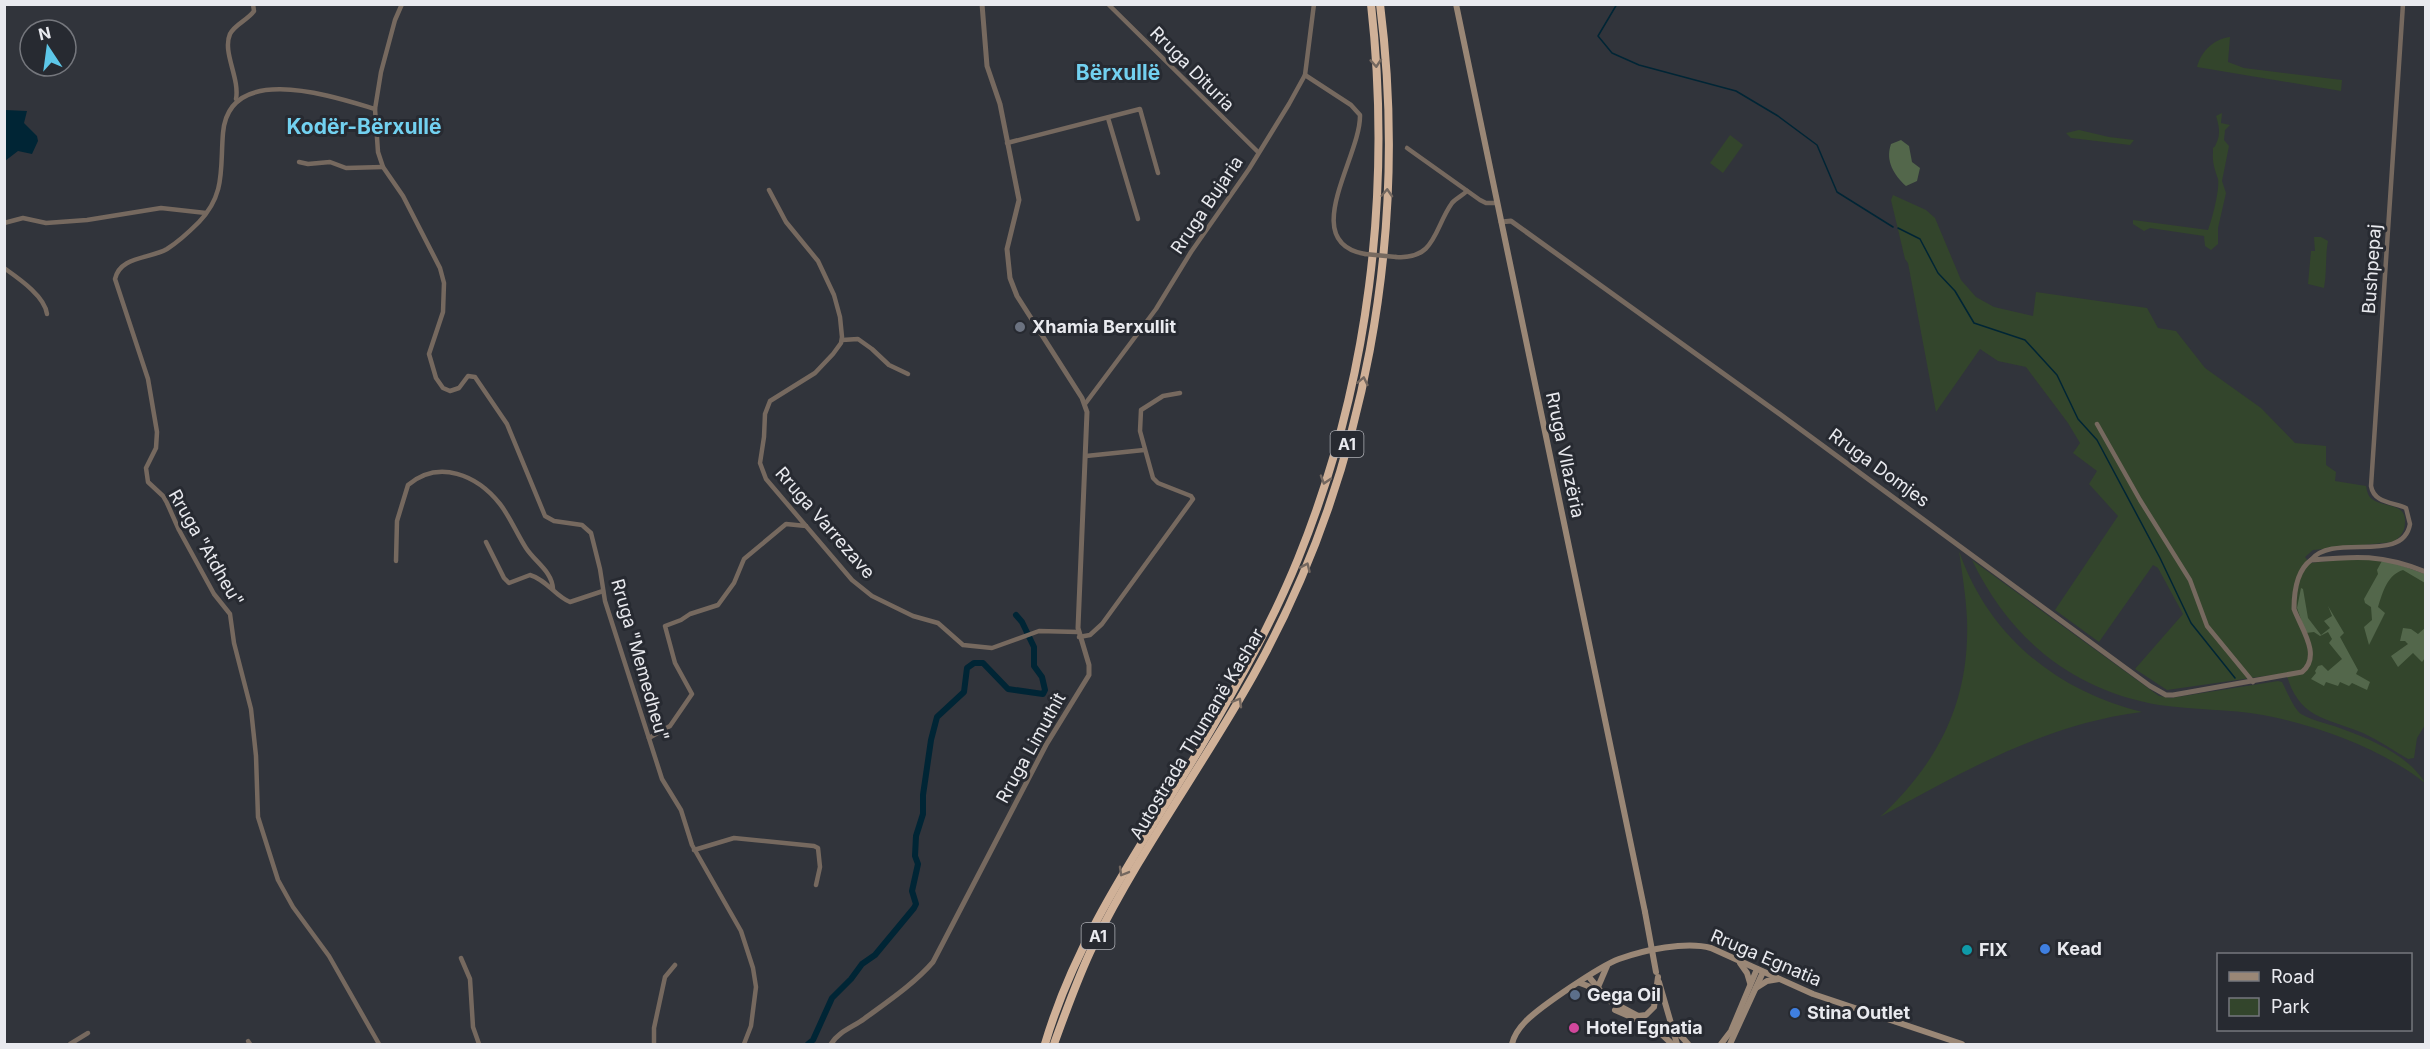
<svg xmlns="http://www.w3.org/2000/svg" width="2430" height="1049" font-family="Inter,sans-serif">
<rect width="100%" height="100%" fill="#31343b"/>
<g fill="#33452c">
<path d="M 2230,37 L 2228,62 L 2244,68 L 2342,80 L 2341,91 L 2197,67 C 2201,52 2213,39 2230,37 Z"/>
<path d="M 2222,113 L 2221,123 L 2230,125 L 2225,130 L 2224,140 L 2229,146 L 2222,181 L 2226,193 L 2218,228 L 2218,244 L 2211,250 L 2205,246 L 2204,236 L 2150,228 L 2144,231 L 2133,224 L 2133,220 L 2208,230 C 2212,220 2220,189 2218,179 C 2215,170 2212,162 2213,152 C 2213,144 2213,151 2216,144 C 2221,135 2219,125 2216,116 Z"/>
<path d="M 2079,130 L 2109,137 L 2134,140 L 2130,145 L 2071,138 L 2066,133 Z"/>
<path d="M 1730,135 L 1743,145 L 1723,173 L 1710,163 Z"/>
<path d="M 1893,195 L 1926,210 L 1935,218 L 1961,280 L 1976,297 L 1994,307 L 2033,316 L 2036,292 L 2147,308 L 2158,328 L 2176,331 L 2205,368 L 2261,408 L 2295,443 L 2326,446 L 2326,465 L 2336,472 L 2335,481 L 2366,486 C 2367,491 2368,496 2372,499 C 2383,508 2406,502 2405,522 C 2405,531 2401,537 2393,542 L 2313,550 L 2305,557 L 2310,563 L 2368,557 L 2425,574 L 2425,725 L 2417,738 L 2414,758 L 2408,759 C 2393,750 2378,740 2363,733 C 2324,717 2299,719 2286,673 L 2167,690 L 2135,669 L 2183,614 L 2158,568 L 2153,565 L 2099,642 L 2055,610 L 2118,516 L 2089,484 L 2097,471 L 2073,453 L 2080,443 L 2068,423 L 2026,367 L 1998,361 L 1980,349 L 1936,412 L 1908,263 L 1905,259 L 1891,200 Z"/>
<path d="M 2314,237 L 2321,237 L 2328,241 C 2325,258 2327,272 2324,288 L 2308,284 L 2311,251 L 2315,251 Z"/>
<path d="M 1959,551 C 1988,635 2056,691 2142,712 C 2045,724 1964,771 1880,817 C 1939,762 1970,701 1967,619 C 1966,596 1962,573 1959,551 Z"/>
<path d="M 1972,560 L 2159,696 L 2171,698 L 2278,681 L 2282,682 C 2287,691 2293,708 2301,714 C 2315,722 2331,724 2345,730 C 2373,740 2410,757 2425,783 C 2382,749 2317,725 2263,715 C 2229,709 2193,710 2159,705 C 2072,690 2010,639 1972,560 Z"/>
</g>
<g fill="#53674b">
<path d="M 1901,140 L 1909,146 L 1912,162 L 1920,168 L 1917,181 L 1906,186 C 1894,175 1885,161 1891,144 Z"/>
<path d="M 2383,559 L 2425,574 L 2425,583 L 2403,570 C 2387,575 2383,592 2378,607 L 2385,613 L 2369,645 L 2364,627 L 2372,620 L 2371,607 L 2365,603 L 2364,599 L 2378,574 L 2377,570 Z"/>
<path d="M 2301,588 L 2303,589 L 2308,618 L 2321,635 L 2330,628 L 2324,621 L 2332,616 L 2328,606 L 2344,633 L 2340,637 L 2358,670 L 2356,674 L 2370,682 L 2367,690 L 2352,683 L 2349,686 L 2340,682 L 2338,686 L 2326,682 L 2324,686 L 2311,679 L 2316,673 L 2315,671 L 2318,666 L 2322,665 L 2328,671 L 2342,659 L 2329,643 L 2332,639 L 2328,632 L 2320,636 L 2314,632 L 2306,633 L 2297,608 Z"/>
<path d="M 2403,628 L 2411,629 L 2418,634 L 2425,628 L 2425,658 L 2422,662 L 2413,653 L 2398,667 L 2391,656 L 2408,644 L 2405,641 L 2400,641 Z"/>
</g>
<path fill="#002535" d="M 5,110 L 27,111 L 24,123 L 37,136 L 38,141 L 32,154 L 18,151 L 5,161 Z"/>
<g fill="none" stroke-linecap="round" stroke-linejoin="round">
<g stroke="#002535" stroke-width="1.5">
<path d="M 1617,4 L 1598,36 L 1612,53 L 1639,65 L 1736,91 L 1778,116 L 1817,145 L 1837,192 L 1893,227"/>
<path d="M 1898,228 L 1920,239 L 1938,273 L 1955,291 L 1974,323 L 2025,340 L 2057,375 L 2078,419 L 2097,440 L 2160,558 L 2191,623 L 2235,678"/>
</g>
<path stroke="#002535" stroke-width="6" d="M 808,1044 L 813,1040 L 832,998 L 851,979 L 862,964 L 875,955 L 914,908 L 916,904 L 912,891 L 918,864 L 915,856 L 916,836 L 923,814 L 923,795 L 931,740 L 937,717 L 964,692 L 967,668 L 974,663 L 983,663 L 1008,689 L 1043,694 L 1045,690 L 1042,677 L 1034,666 L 1034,647 L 1022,622 L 1016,615"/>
<g stroke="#76695f" stroke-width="4.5">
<path d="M 402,4 L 395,20 L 381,72 L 375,109 L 378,152 L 383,167 L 403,196 L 440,268 L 444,283 L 443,312 L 429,354 L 436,378 L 443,388 L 450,391 L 459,388 L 468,376 L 475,377 L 507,424 L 545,516 L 554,521 L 582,525 L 591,533 L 600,569 L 605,601 L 662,779 L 681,810 L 692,845 L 741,931 L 753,968 L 756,987 L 751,1026 L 744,1044"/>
<path d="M 1108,4 L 1258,152"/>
<path d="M 1305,75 L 1351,105 L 1360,115 C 1361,157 1297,242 1365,254"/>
<path d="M 238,101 L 236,99 C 240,78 222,52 230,34 C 235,24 248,20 254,11 L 253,4"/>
<path d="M 375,109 C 334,97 229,61 223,133 C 220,168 226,194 199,222 C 189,232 178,242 167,249 C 150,259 120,256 115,279 L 148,379 L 157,432 L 156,448 L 146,468 L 148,482 L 163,496 L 167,503 L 179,530 L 214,594 L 230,614 L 234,643 L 251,709 L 256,756 L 258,817 L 278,880 L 293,907 L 329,956 L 379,1044"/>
<path d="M 1108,118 L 1138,219"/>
<path d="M 1007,143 L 1140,109 L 1158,173"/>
<path d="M 1407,148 L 1480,200 L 1486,203 L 1497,203"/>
<path d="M 299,162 L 308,164 L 330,162 L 346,168 L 383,167"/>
<path d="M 769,190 L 786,222 L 818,261 L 834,295 L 840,317 L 842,337 L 841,343 L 833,354 L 815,373 L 770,401 L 765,414 L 764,437 L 760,463 L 766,479 L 852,580 L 872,596 L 913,616 L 938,623 L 963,645 L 992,648 L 1039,631 L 1078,632"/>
<path d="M 4,223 L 23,218 L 46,223 L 87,220 L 161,208 L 206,213"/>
<path d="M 1396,257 C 1436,260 1434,228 1452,203 C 1456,198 1462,196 1467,191"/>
<path d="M 4,268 C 18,278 45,296 47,314"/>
<path d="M 842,340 L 858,339 L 872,349 L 889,365 L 908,374"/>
<path d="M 1085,404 L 1156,309 L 1191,252 L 1249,169 L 1289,104 L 1305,75 L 1314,4"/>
<path d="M 2097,424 L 2140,500 L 2190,580 L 2207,626 L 2253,682"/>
<path d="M 1086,456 L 1144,450"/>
<path d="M 486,542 L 504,578 L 509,583 L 530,575 C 547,580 555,596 570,602 L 603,591"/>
<path d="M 2311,560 C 2333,532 2403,565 2410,524 L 2406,508 C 2392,502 2374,503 2371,486 L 2403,4"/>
<path d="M 396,561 L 397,521 L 408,485 C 439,459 477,475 500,504 C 510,517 517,534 526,548 C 535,562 552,571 553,589"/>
<path d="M 1079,637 L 1090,635 L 1102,624 L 1193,499 L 1191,496 L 1158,483 L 1153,478 L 1140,431 L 1141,410 L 1163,396 L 1180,393"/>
<path d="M 649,738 L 670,726 L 692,694 L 675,663 L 665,626 L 681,620 L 690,614 L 718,605 L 734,583 L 744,559 L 786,524 L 806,526"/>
<path d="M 694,850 L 734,838 L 814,846 L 818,848 L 820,867 L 816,885"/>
<path d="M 461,958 L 470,979 L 473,1027 L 479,1044"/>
<path d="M 248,1041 L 250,1044"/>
<path d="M 70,1044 L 88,1033"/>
<path d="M 654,1044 L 654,1028 L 665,977 L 675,965"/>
</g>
<g stroke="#76695f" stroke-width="5">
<path d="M 1501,222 L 1511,221 L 1781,415 L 2150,686 L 2166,695 L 2173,695 L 2302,672 C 2322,656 2301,628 2294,609 C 2294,592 2296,571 2311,560 C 2356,556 2382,554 2426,572"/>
<path d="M 831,1044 C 838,1032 853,1027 864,1019 C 887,1002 914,984 933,962 L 1046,745 L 1089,675 L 1089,665 L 1078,628 L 1087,412 L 1082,398 L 1017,296 L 1010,278 L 1007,249 L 1019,200 L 1000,104 L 987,66 L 982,4"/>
</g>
<g stroke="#9a8776" stroke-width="6">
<path d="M 1456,4 L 1645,912"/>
<path d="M 1740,963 L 1747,973 L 1750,983"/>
<path d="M 1589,977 L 1608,1000 L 1638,1016 L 1646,1015 L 1654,1007 L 1658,977"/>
<path d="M 1659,982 L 1677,1044"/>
<path d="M 1580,983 L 1588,986 L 1601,998"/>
<path d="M 1598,987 L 1607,966"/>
<path d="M 1756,988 L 1767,981 L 1779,979"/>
<path d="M 1615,1010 L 1654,1027 L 1672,1044"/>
<path d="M 1675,1029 L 1688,1044"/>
<path d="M 1512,1044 C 1514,1035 1519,1028 1526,1021 C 1541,1006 1600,966 1619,959 C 1644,950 1686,941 1711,948 L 1813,994 L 1962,1044"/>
<path d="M 1721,1044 L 1731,1031 L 1757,969"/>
<path d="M 1730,1044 L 1763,972"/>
</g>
<g stroke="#d0b198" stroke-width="8">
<path d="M 1045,1044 C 1081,922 1158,824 1220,714 C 1249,664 1276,613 1298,559 C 1369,384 1392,192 1371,4"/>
<path d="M 1054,1044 C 1066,1011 1078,977 1093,946 C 1139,852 1202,767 1253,676 C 1366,475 1409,233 1380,4"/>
</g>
<path stroke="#76695f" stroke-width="4.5" d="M 1365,254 L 1396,257"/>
<path stroke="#9a8776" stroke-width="6" d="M 1645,912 L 1656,972"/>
</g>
<defs><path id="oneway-chevron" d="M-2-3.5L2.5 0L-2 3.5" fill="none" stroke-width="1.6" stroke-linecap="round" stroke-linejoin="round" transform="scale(1.5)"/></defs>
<g stroke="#73675f">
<use href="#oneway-chevron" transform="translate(1376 63) rotate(86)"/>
<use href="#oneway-chevron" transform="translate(1387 193) rotate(-87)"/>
<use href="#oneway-chevron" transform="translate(1363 381) rotate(-78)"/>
<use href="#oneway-chevron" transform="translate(1325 480) rotate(107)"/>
<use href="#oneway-chevron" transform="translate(1306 567) rotate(-66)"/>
<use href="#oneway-chevron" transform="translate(1238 702) rotate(-60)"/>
<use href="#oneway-chevron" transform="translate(1123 872) rotate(120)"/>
</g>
<circle fill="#6b7280" stroke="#272a31" stroke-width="2" cx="1020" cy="327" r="6"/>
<g fill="#3f7fe0" stroke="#272a31" stroke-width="2">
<circle cx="2045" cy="949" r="6"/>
<circle cx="1795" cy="1013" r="6"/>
</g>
<circle fill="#0f9aa8" stroke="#272a31" stroke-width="2" cx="1967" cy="950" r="6"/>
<circle fill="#5c6f8a" stroke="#272a31" stroke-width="2" cx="1575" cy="995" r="6"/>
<circle fill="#d1479c" stroke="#272a31" stroke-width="2" cx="1574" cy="1028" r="6"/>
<g text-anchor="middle" stroke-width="6" stroke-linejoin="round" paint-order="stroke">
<g fill="#272a31" stroke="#afb0b6" stroke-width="1.5">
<rect x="1330.5" y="431" width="33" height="26" rx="4.5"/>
<rect x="1081.5" y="923" width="33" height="26" rx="4.5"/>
</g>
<g font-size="16" font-weight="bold" fill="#e9eaef">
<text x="1347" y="450">A1</text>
<text x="1098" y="942">A1</text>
</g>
<g font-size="18" fill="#e9eaef" stroke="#272a31">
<text transform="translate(1192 69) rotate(45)" y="6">Rruga Dituria</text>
<text transform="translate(1207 205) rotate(-56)" y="6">Rruga Bujaria</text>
<text transform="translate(2372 269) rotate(-86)" y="6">Bushpepaj</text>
<text transform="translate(1565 455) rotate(78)" y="6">Rruga Vllazëria</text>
<text transform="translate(1879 468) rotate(36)" y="6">Rruga Domjes</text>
<text transform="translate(825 523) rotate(49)" y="6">Rruga Varrezave</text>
<text transform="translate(206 548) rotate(60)" y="6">Rruga "Atdheu"</text>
<text transform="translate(640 660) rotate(74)" y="6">Rruga "Memedheu"</text>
<text transform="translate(1197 734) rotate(-59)" y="6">Autostrada Thumanë Kashar</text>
<text transform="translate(1031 748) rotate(-61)" y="6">Rruga Limuthit</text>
<text transform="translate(1766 958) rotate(23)" y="6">Rruga Egnatia</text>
</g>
<g font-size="18" font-weight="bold" fill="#e9eaef" stroke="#272a31" text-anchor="start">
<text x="1032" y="333">Xhamia Berxullit</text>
<text x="2057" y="955">Kead</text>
<text x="1979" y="956">FIX</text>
<text x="1587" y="1001">Gega Oil</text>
<text x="1807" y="1019">Stina Outlet</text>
<text x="1586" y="1034">Hotel Egnatia</text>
</g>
<g font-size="21" font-weight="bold" fill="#72d1f0" stroke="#272a31">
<text x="1118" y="80">Bërxullë</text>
<text x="364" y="134">Kodër-Bërxullë</text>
</g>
</g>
<rect width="2430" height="1049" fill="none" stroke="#e9eaef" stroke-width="12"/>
<rect x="2217" y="953" width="195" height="78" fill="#272a31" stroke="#75777d" stroke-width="1.5"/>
<rect x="2229" y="972" width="30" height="9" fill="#9a8776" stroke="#75777d" stroke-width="1.5"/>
<text x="2271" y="983" font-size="18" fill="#e9eaef">Road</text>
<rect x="2229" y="998" width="30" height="18" fill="#33452c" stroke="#75777d" stroke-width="1.5"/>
<text x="2271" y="1013" font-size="18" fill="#e9eaef">Park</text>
<g transform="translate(48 48) rotate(347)"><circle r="28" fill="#272a31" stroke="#75777d" stroke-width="1.5"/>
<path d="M0-4.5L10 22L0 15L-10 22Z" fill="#5dc7e8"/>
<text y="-9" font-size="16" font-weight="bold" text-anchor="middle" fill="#e9eaef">N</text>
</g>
</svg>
